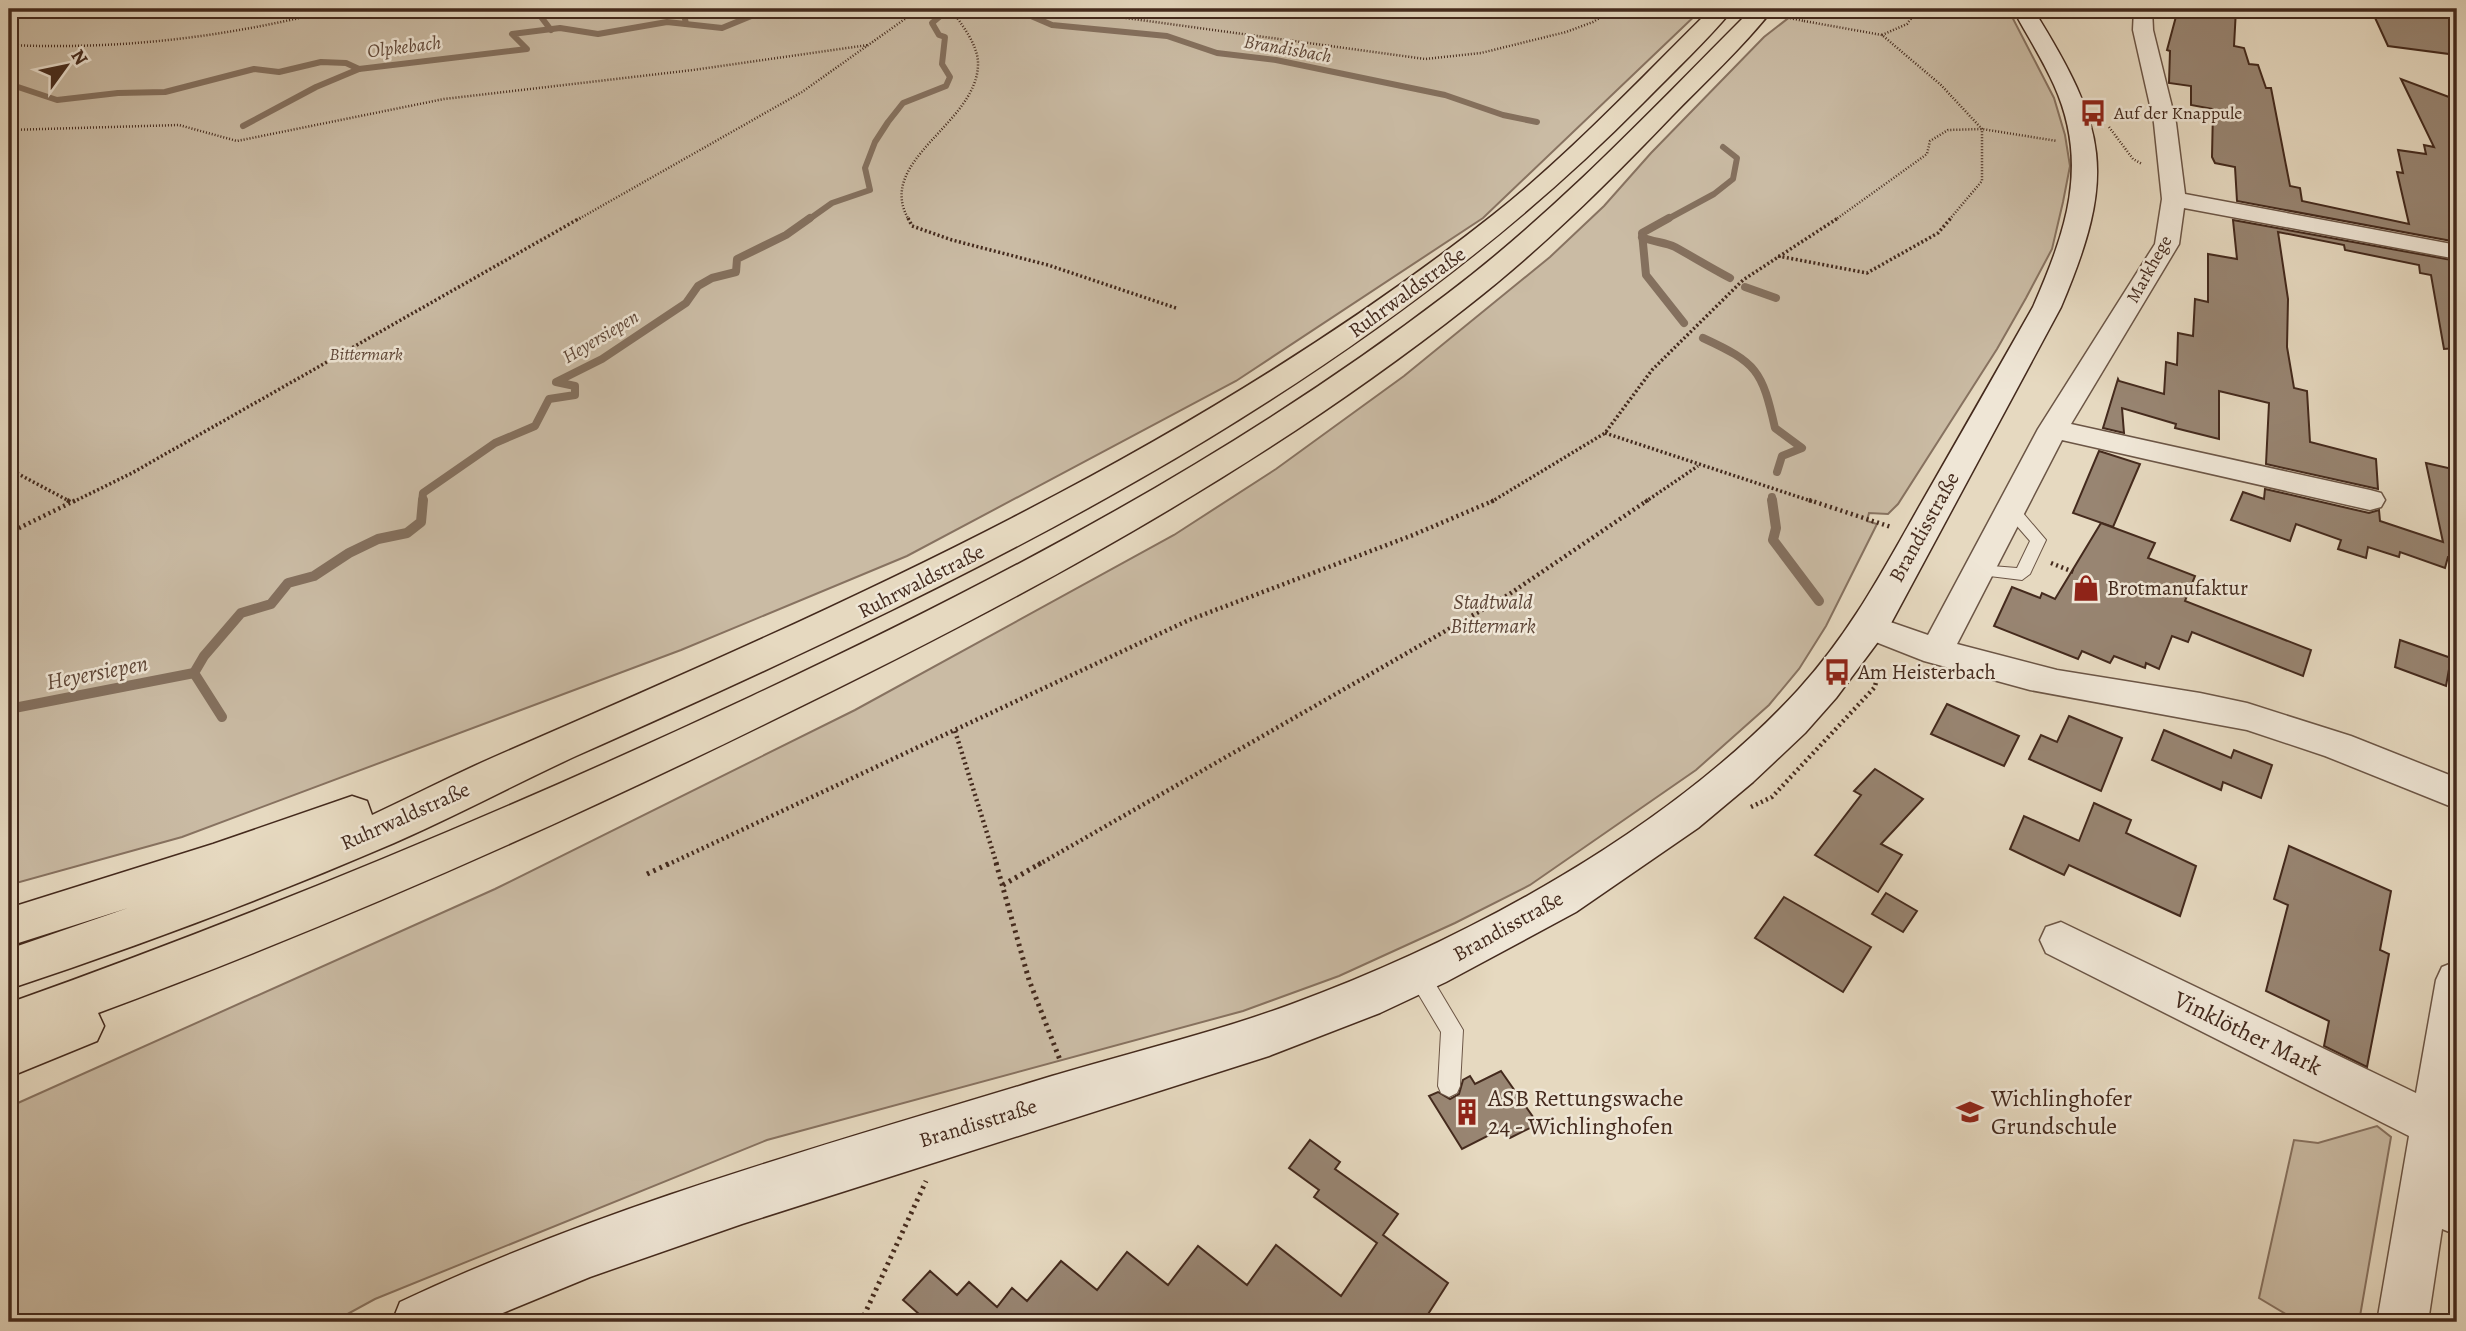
<svg xmlns="http://www.w3.org/2000/svg" width="2466" height="1331" font-family="Alegreya,serif">
<rect width="100%" height="100%" fill="#e6d9c0"/>
<filter id="stains"><feTurbulence type="fractalNoise" baseFrequency=".00286" numOctaves="4"/><feColorMatrix values="0 0 0 0 .2 0 0 0 0 .09 0 0 0 0 .02 0 0 0 .5 -.17"/></filter>
<radialGradient id="worn" r=".72"><stop offset=".6" stop-color="#630" stop-opacity="0"/><stop offset="1" stop-color="#630" stop-opacity=".3"/></radialGradient>
<g fill="#cabba4" stroke="#877260" stroke-width="2">
<path d="M 9,9 L 1702,9 L 1483,218 L 1236,381 L 907,556 L 681,650 L 182,837 L 9,885 Z"/>
<path d="M 1800,9 L 2008,9 L 2054,98 L 2065,135 L 2070,166 L 2063,202 L 2052,249 L 2026,298 L 1997,349 L 1898,504 L 1888,514 L 1869,513 L 1867,521 L 1877,524 L 1826,626 L 1799,669 L 1769,705 L 1696,770 L 1530,885 L 1455,923 L 1339,976 L 1243,1011 L 767,1140 L 375,1299 L 333,1322 L 9,1322 L 9,1107 L 495,889 L 855,710 L 1174,535 L 1276,469 L 1404,376 L 1550,257 L 1604,206 L 1651,153 L 1764,37 Z"/>
<path d="M 2377,1126 L 2391,1137 L 2359,1322 L 2299,1322 L 2259,1298 L 2294,1140 L 2318,1143 Z"/>
</g>
<g fill="none" stroke-linecap="round" stroke-linejoin="round">
<g stroke="#84705e" stroke-width="6">
<path d="M 535,9 L 551,30"/>
<path d="M 683,9 L 686,24"/>
<path d="M 991,9 L 1024,13 L 1052,25 L 1167,36 L 1217,53 L 1276,60 L 1445,95 L 1503,115 L 1537,122"/>
<path d="M 9,84 L 57,100 L 118,93 L 165,92 L 254,69 L 279,72 L 321,62 L 346,63 L 359,69 L 527,49 L 512,34 L 560,28 L 598,34 L 667,22 L 722,28 L 768,9"/>
<path d="M 243,126 L 316,87 L 359,69"/>
<path d="M 808,220 L 832,203 L 870,190 L 865,168 L 875,142 L 888,122 L 903,103 L 946,86 L 950,77 L 942,64 L 945,37 L 939,35 L 932,23 L 944,13"/>
<path d="M 1666,220 L 1714,194 L 1733,179 L 1737,158 L 1723,147"/>
</g>
<g stroke="#84705e" stroke-width="8">
<path d="M 1669,218 L 1642,233 L 1646,275 L 1684,323"/>
<path d="M 1642,237 C 1652,242 1665,242 1675,247 C 1693,257 1711,268 1730,278"/>
<path d="M 1745,287 L 1776,298"/>
<path d="M 1703,338 C 1757,363 1762,370 1775,428 L 1802,448 L 1782,456 L 1777,472"/>
<path d="M 1772,497 L 1773,502"/>
<path d="M 422,502 L 423,493 L 495,443 L 535,426 L 549,399 L 575,395 L 575,386 L 556,382 L 602,359 L 686,303 L 698,286 L 712,278 L 736,272 L 737,259 L 786,235 L 810,218"/>
</g>
<g stroke="#84705e" stroke-width="10">
<path d="M 1772,500 L 1776,528 L 1773,540 L 1819,601"/>
<path d="M 9,709 L 194,673"/>
<path d="M 222,717 L 194,673 L 204,656 L 241,613 L 271,604 L 288,583 L 314,576 L 349,553 L 378,539 L 407,533 L 421,522 L 423,500"/>
</g>
</g>
<g fill="#988572" stroke="#442a1d" stroke-width="2">
<path d="M 2178,9 L 2236,9 L 2234,46 L 2244,48 L 2249,64 L 2258,65 L 2266,88 L 2271,88 L 2290,186 L 2300,188 L 2302,201 L 2409,224 L 2397,172 L 2403,173 L 2398,150 L 2426,154 L 2424,145 L 2434,147 L 2401,79 L 2457,100 L 2457,242 L 2237,201 L 2235,167 L 2215,163 L 2212,157 L 2213,109 L 2191,105 L 2191,86 L 2169,83 L 2170,51 L 2167,50 Z"/>
<path d="M 2371,9 L 2400,9 L 2457,18 L 2457,55 L 2388,46 Z"/>
<path d="M 2233,220 L 2457,261 L 2457,348 L 2444,349 L 2431,275 L 2420,273 L 2419,265 L 2345,250 L 2344,245 L 2278,232 L 2288,299 L 2287,347 L 2294,388 L 2307,391 L 2310,442 L 2376,459 L 2378,489 L 2266,464 L 2269,403 L 2219,391 L 2219,439 L 2175,428 L 2176,424 L 2122,408 L 2124,433 L 2103,428 L 2118,379 L 2119,381 L 2164,394 L 2166,362 L 2177,365 L 2178,333 L 2193,336 L 2195,299 L 2208,302 L 2208,254 L 2237,259 Z"/>
<path d="M 2099,451 L 2140,464 L 2113,527 L 2073,513 Z"/>
<path d="M 2426,463 L 2457,470 L 2457,556 L 2448,557 L 2445,568 L 2400,552 L 2399,557 L 2368,547 L 2366,558 L 2338,549 L 2341,540 L 2296,524 L 2290,541 L 2231,520 L 2243,492 L 2264,499 L 2265,489 L 2369,513 L 2379,510 L 2380,521 L 2443,542 Z"/>
<path d="M 2101,523 L 2155,543 L 2148,558 L 2195,576 L 2185,601 L 2311,650 L 2303,676 L 2192,632 L 2188,642 L 2172,636 L 2159,669 L 2146,663 L 2145,668 L 2114,656 L 2110,663 L 2082,651 L 2078,659 L 1994,626 L 2012,587 L 2040,598 L 2042,593 L 2055,599 Z"/>
<path d="M 2400,640 L 2451,658 L 2446,686 L 2395,667 Z"/>
<path d="M 1947,704 L 2019,736 L 2004,766 L 1931,734 Z"/>
<path d="M 2069,716 L 2122,738 L 2101,791 L 2029,759 L 2041,735 L 2057,742 Z"/>
<path d="M 2164,730 L 2231,758 L 2234,750 L 2272,765 L 2261,798 L 2223,782 L 2221,790 L 2152,760 Z"/>
<path d="M 1875,769 L 1923,799 L 1881,844 L 1902,855 L 1878,892 L 1815,855 L 1861,795 L 1854,791 Z"/>
<path d="M 2094,803 L 2131,820 L 2126,833 L 2196,866 L 2180,916 L 2069,865 L 2064,875 L 2010,849 L 2024,816 L 2079,841 Z"/>
<path d="M 2289,846 L 2391,891 L 2380,950 L 2389,954 L 2367,1067 L 2324,1046 L 2329,1021 L 2266,991 L 2288,905 L 2274,899 Z"/>
<path d="M 1886,893 L 1917,911 L 1903,932 L 1872,914 Z"/>
<path d="M 1784,897 L 1871,947 L 1843,992 L 1755,938 Z"/>
<path d="M 1501,1071 L 1538,1124 L 1510,1138 L 1503,1128 L 1462,1149 L 1429,1096 L 1438,1092 L 1450,1099 L 1459,1094 L 1463,1080 L 1470,1076 L 1475,1084 Z"/>
<path d="M 1310,1140 L 1340,1162 L 1335,1169 L 1398,1214 L 1383,1235 L 1448,1283 L 1423,1322 L 928,1322 L 903,1300 L 930,1271 L 957,1295 L 969,1282 L 997,1307 L 1012,1288 L 1027,1301 L 1061,1261 L 1097,1290 L 1127,1252 L 1168,1285 L 1198,1246 L 1247,1285 L 1276,1245 L 1341,1296 L 1377,1243 L 1314,1197 L 1319,1190 L 1289,1168 Z"/>
</g>
<g fill="none" stroke-linecap="round" stroke-linejoin="round">
<defs>
<g id="lane">
<path d="M 2011,505 L 2017,506 L 2046,540 L 2030,574 L 2022,580 L 1973,574 L 1971,570 L 1979,565 L 2017,568 L 2030,541 L 2003,510 Z"/>
<path d="M 1418,966 L 1426,968 L 1463,1030 L 1460,1086 L 1457,1093 L 1449,1097 L 1441,1093 L 1438,1086 L 1441,1032 L 1407,975 L 1410,968 Z"/>
</g>
<g id="street">
<path d="M 2134,9 L 2152,9 L 2153,30 L 2176,123 L 2185,194 L 2457,245 L 2457,259 L 2184,208 L 2179,244 L 2071,424 L 2370,490 L 2381,493 L 2385,500 L 2381,507 L 2370,510 L 2062,440 L 1957,644 L 2057,670 L 2200,693 L 2247,703 L 2351,736 L 2457,778 L 2457,809 L 2325,756 L 2247,730 L 2030,690 L 1924,661 L 1858,635 L 1853,627 L 1858,619 L 1870,615 L 1928,635 L 2038,429 L 2155,244 L 2162,199 L 2154,123 L 2133,30 Z"/>
<path d="M 2439,9 L 2457,9 L 2457,16 L 2441,13 Z"/>
<path d="M 2061,922 L 2416,1093 L 2436,980 L 2442,967 L 2457,961 L 2457,1127 L 2449,1181 L 2457,1185 L 2457,1235 L 2442,1229 L 2428,1322 L 2377,1322 L 2409,1136 L 2046,953 L 2040,940 L 2046,927 Z"/>
</g>
<path id="secondary" d="M 2013,9 L 2033,9 C 2108,129 2117,175 2061,307 L 1889,627 L 1836,698 L 1805,733 L 1753,782 L 1698,828 L 1576,912 L 1446,982 L 1380,1013 L 1269,1056 L 742,1224 L 590,1277 L 481,1322 L 392,1322 L 400,1302 C 608,1204 833,1143 1052,1076 C 1132,1052 1213,1033 1292,1004 C 1469,939 1669,830 1798,690 C 1850,633 1881,574 1919,507 C 1957,441 1995,374 2033,307 C 2066,231 2090,165 2054,85 C 2042,58 2026,34 2013,9 Z"/>
<g id="highway">
<path d="M 1711,9 L 1733,9 C 1706,42 1673,72 1643,103 C 1349,401 954,588 576,756 C 515,784 456,816 394,843 C 269,897 139,946 9,989 L 9,949 L 128,908 L 9,946 L 9,908 L 213,844 L 352,796 L 367,801 L 372,815 C 413,796 453,775 494,757 C 842,606 1193,452 1493,215 C 1571,153 1640,79 1711,9 Z"/>
<path d="M 1752,9 L 1773,9 C 1743,47 1705,82 1671,117 C 1607,184 1541,249 1468,306 C 1255,474 1014,603 771,721 C 551,829 327,928 98,1013 L 104,1026 L 97,1041 L 9,1077 L 9,1003 C 261,913 509,810 752,696 C 995,582 1234,457 1447,294 C 1558,210 1654,107 1752,9 Z"/>
</g>
</defs>
<use href="#lane" stroke="#6c5646" stroke-width="2"/>
<use href="#street" stroke="#6c5646" stroke-width="3"/>
<use href="#secondary" stroke="#442a1d" stroke-width="3"/>
<use href="#highway" stroke="#442a1d" stroke-width="3"/>
<g stroke="#442a1d" stroke-width="2.5" stroke-dasharray="1 2" stroke-linecap="butt">
<path d="M 1091,9 L 1126,18 L 1425,59 L 1481,53 L 1566,32 L 1593,22 L 1615,9"/>
<path d="M 1804,21 L 1882,35 L 1941,85 L 1982,129 L 1982,181 L 1949,220"/>
<path d="M 1882,35 L 1907,24 L 1918,9"/>
<path d="M 9,45 C 121,50 228,37 336,9"/>
<path d="M 2109,127 L 2133,159 L 2142,164"/>
<path d="M 9,130 L 179,125 L 237,141 L 444,99 L 693,70 L 868,45"/>
<path d="M 577,220 L 802,92 L 919,9"/>
<path d="M 909,220 C 873,160 980,123 978,62 C 977,43 961,24 951,9"/>
<path d="M 1835,220 L 1927,154 L 1930,141 L 1948,130 L 1982,129 L 2057,141"/>
</g>
<g stroke="#442a1d" stroke-width="3.5" stroke-dasharray="2 2.5" stroke-linecap="butt">
<path d="M 908,218 L 912,226 L 952,240 L 1048,265 L 1176,308"/>
<path d="M 1778,256 L 1867,273 L 1938,233 L 1951,218"/>
<path d="M 1605,433 L 1814,502"/>
<path d="M 9,469 L 71,502"/>
<path d="M 73,502 L 132,473 L 580,218"/>
<path d="M 1491,502 L 1605,433 L 1652,370 L 1743,280 L 1838,218"/>
<path d="M 1645,502 L 1698,466"/>
</g>
<g stroke="#442a1d" stroke-width="4.5" stroke-dasharray="2 3.5" stroke-linecap="butt">
<path d="M 67,500 L 71,502"/>
<path d="M 1809,500 L 1891,527"/>
<path d="M 9,533 L 76,500"/>
<path d="M 2051,563 L 2076,573"/>
<path d="M 955,731 L 997,865"/>
<path d="M 1751,807 L 1772,797 L 1875,687 L 1878,671"/>
<path d="M 667,865 L 1189,620 L 1413,535 L 1495,500"/>
<path d="M 1038,865 L 1508,595 L 1648,500"/>
</g>
<g stroke="#442a1d" stroke-width="5" stroke-dasharray="2.5 4.5" stroke-linecap="butt">
<path d="M 996,863 L 1029,980 L 1060,1060"/>
<path d="M 647,874 L 670,863"/>
<path d="M 1003,885 L 1041,863"/>
<path d="M 861,1322 L 926,1181"/>
</g>
<use href="#lane" fill="#efe6d6" fill-rule="evenodd"/>
<use href="#street" fill="#efe6d6" fill-rule="evenodd"/>
<use href="#secondary" fill="#efe6d6" fill-rule="evenodd"/>
<use href="#highway" fill="#e6d9c0" fill-rule="evenodd"/>
<path stroke="#442a1d" stroke-width="2.5" stroke-dasharray="1 2" stroke-linecap="butt" d="M 1746,9 L 1804,21"/>
</g>
<defs>
<symbol id="bus-bare" viewBox="-9 -9 18 18"><path d="M-5-6H5V4H4V6H2V4H-2V6H-4V4H-5ZM-3.5-4V0h7V-4ZM-3.5 1.2v1.5H-2V1.2ZM2 1.2v1.5H3.5V1.2Z" fill="#8f2418" stroke="#efe6d6" stroke-width="2.5" paint-order="stroke"/></symbol>
<symbol id="shop-bare" viewBox="-9 -9 18 18"><path d="M-5-2.5h2.3a2.7 3.5 0 0 1 5.4 0H5L5.5 6h-11ZM-1.5-2.5h3a1.5 2.3 0 0 0-3 0Z" fill="#8f2418" stroke="#efe6d6" stroke-width="2.5" paint-order="stroke"/></symbol>
<symbol id="building-bare" viewBox="-9 -9 18 18"><path d="M-4-6H4V6H1V3H-1V6H-4ZM-2.5-4.3h1.7v1.8h-1.7ZM.8-4.3h1.7v1.8H.8ZM-2.5-1h1.7V.8h-1.7ZM.8-1h1.7V.8H.8Z" fill="#8f2418" stroke="#efe6d6" stroke-width="2.5" paint-order="stroke"/></symbol>
<symbol id="school-bare" viewBox="-9 -9 18 18"><path d="M0-5L7-2L0 1L-7-2ZM-4 1L0 2.5L4 1V4Q0 6-4 4Z" fill="#8f2418" stroke="#efe6d6" stroke-width="2.5" paint-order="stroke"/></symbol>
</defs>
<g fill-rule="evenodd">
<use href="#bus-bare" x="2074" y="94" width="38" height="38"/>
<use href="#shop-bare" x="2067" y="569" width="38" height="38"/>
<use href="#bus-bare" x="1818" y="653" width="38" height="38"/>
<use href="#building-bare" x="1448" y="1093" width="38" height="38"/>
<use href="#school-bare" x="1951" y="1093" width="38" height="38"/>
</g>
<g text-anchor="middle" stroke-width="5" stroke-linejoin="round" paint-order="stroke">
<g font-size="18" fill="#442a1d" stroke="#efe6d6" text-anchor="start">
<text x="2114" y="119">Auf der Knappule</text>
</g>
<g font-size="18" fill="#442a1d" stroke="#efe6d6">
<text transform="translate(2149 269) rotate(-61)" y="6">Markhege</text>
</g>
<g font-size="18" font-style="italic" fill="#5f4738" stroke="#efe6d6">
<text x="366" y="360">Bittermark</text>
</g>
<g font-size="19" font-style="italic" fill="#5f4738" stroke="#efe6d6">
<text transform="translate(404 46) rotate(-7)" y="7">Olpkebach</text>
<text transform="translate(1288 48) rotate(10)" y="7">Brandisbach</text>
<text transform="translate(600 336) rotate(-31)" y="7">Heyersiepen</text>
</g>
<g font-size="21" fill="#442a1d" stroke="#efe6d6">
<text transform="translate(1407 292) rotate(-36)" y="7">Ruhrwaldstraße</text>
<text transform="translate(1924 527) rotate(-61)" y="7">Brandisstraße</text>
<text transform="translate(921 581) rotate(-27)" y="7">Ruhrwaldstraße</text>
<text transform="translate(405 816) rotate(-24)" y="7">Ruhrwaldstraße</text>
<text transform="translate(1508 926) rotate(-29)" y="7">Brandisstraße</text>
<text transform="translate(978 1123) rotate(-17)" y="7">Brandisstraße</text>
</g>
<g font-size="21" fill="#442a1d" stroke="#efe6d6" text-anchor="start">
<text x="2107" y="595">Brotmanufaktur</text>
<text x="1858" y="679">Am Heisterbach</text>
</g>
<g font-size="21" font-style="italic" fill="#5f4738" stroke="#efe6d6">
<text x="1493" y="609">Stadtwald<tspan x="1493" dy="24">Bittermark</tspan></text>
</g>
<g font-size="23" font-style="italic" fill="#5f4738" stroke="#efe6d6">
<text transform="translate(97 672) rotate(-11)" y="8">Heyersiepen</text>
</g>
<g font-size="24" fill="#442a1d" stroke="#efe6d6">
<text transform="translate(2248 1033) rotate(26)" y="8">Vinklöther Mark</text>
</g>
<g font-size="24" fill="#442a1d" stroke="#efe6d6" text-anchor="start">
<text x="1488" y="1106">ASB Rettungswache<tspan x="1488" dy="28">24 - Wichlinghofen</tspan></text>
<text x="1991" y="1106">Wichlinghofer<tspan x="1991" dy="28">Grundschule</tspan></text>
</g>
</g>
<rect width="2466" height="1331" fill="none" stroke="#e6d9c0" stroke-width="35"/>
<rect x="10" y="10" width="2445" height="1310" fill="none" stroke="#442a1d" stroke-width="3.5"/>
<rect x="18" y="18" width="2431" height="1296" fill="none" stroke="#442a1d" stroke-width="2"/>
<g transform="translate(66 66) rotate(57)" stroke="#efe6d6" stroke-width="5" paint-order="stroke">
<path d="M0-5L12 26L0 18L-12 26Z" fill="#442a1d"/>
<text y="-10" font-size="19" font-weight="bold" text-anchor="middle" fill="#442a1d">N</text>
</g>
<rect width="100%" height="100%" filter="url(#stains)"/>
<rect width="100%" height="100%" fill="url(#worn)"/>
</svg>
